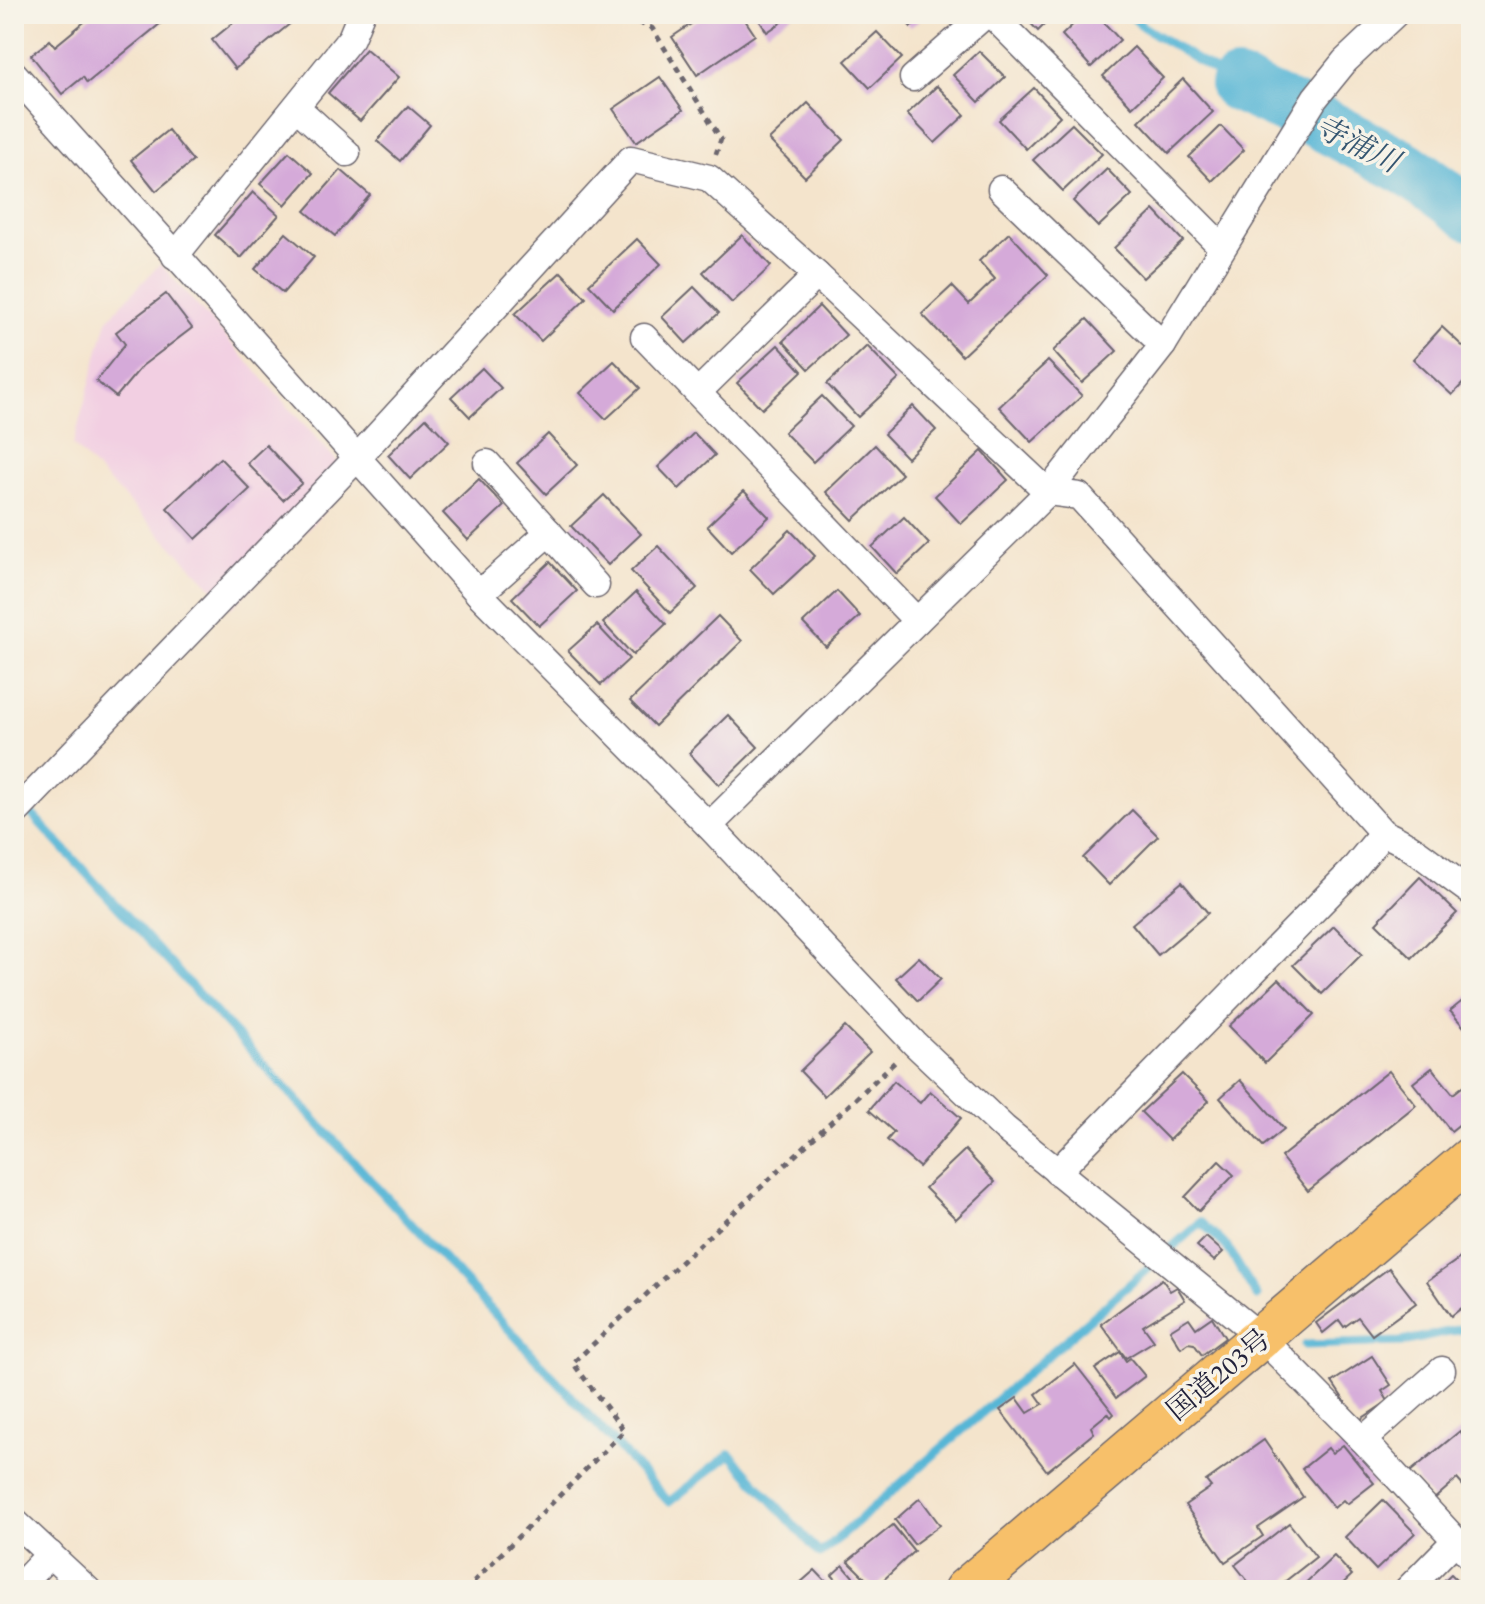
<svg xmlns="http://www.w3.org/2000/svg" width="1485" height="1604" font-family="'EB Garamond','Noto Serif JP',serif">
<rect width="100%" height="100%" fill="#f7f3e8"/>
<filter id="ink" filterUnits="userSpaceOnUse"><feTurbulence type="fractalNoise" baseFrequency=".0125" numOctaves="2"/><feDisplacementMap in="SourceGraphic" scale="16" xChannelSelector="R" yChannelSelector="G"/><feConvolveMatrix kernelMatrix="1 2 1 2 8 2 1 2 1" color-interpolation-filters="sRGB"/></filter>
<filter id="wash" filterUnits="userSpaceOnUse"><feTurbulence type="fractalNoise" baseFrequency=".006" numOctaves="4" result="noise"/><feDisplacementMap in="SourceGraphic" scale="32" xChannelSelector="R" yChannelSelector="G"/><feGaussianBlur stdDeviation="1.8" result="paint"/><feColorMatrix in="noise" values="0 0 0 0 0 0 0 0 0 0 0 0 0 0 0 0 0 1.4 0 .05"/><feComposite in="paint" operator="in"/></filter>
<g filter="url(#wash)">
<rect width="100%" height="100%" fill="#f4e4cc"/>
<path fill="#f2cfe2" d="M 160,264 L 354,480 L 232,608 L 73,445 L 107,320 Z"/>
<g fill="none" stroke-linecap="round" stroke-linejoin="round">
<g stroke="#57b6d6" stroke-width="9">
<path d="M 1130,14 L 1142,26 L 1237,85"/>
<path d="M 14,795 L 669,1502 L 730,1454 L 820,1554 L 1201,1222 L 1227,1247 L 1257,1296"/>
<path d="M 1305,1345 L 1402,1342 L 1471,1327"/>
</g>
<path stroke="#57b6d6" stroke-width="54" d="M 1237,85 L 1309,117 L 1406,168 L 1471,214"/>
</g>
<g id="blocks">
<g fill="#d5aad9">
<path d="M 94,14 L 154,14 L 161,23 L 87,83 L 83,77 L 62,94 L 31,55 L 50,40 L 55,46 Z"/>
<path d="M 244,14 L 293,14 L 297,18 L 235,69 L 212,40 Z"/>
<path d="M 706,14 L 741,14 L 755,35 L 697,75 L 672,37 Z"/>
<path d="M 755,14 L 794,14 L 767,32 Z"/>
<path d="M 899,14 L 925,14 L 911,27 Z"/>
<path d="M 1022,14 L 1055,14 L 1038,31 Z"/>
<path d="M 1084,14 L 1096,14 L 1120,40 L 1091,67 L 1062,35 Z"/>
<path d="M 877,32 L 902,58 L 870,88 L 845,61 Z"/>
<path d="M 1134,47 L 1163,78 L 1132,107 L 1103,76 Z"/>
<path d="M 366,49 L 399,77 L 360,121 L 328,93 Z"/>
<path d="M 979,51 L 1005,77 L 979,102 L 953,75 Z"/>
<path d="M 660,77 L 683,110 L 636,142 L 613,109 Z"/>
<path d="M 1183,79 L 1213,112 L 1169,153 L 1139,121 Z"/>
<path d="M 937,86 L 965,115 L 935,143 L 907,114 Z"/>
<path d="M 1034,88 L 1060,116 L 1026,149 L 999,120 Z"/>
<path d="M 808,103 L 844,140 L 805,177 L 769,140 Z"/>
<path d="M 408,106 L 430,125 L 400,161 L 377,141 Z"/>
<path d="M 1072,124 L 1102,154 L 1063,191 L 1033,160 Z"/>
<path d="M 1221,126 L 1244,150 L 1212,181 L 1189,157 Z"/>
<path d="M 168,130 L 193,161 L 156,191 L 131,160 Z"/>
<path d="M 289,152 L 313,173 L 285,205 L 260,184 Z"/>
<path d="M 1107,169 L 1132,195 L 1098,227 L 1073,201 Z"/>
<path d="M 341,170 L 370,195 L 335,236 L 305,211 Z"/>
<path d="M 253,192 L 279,215 L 241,258 L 215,235 Z"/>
<path d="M 1154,210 L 1183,241 L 1143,278 L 1114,248 Z"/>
<path d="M 286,233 L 314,257 L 283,293 L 255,269 Z"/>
<path d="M 1009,233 L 1048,275 L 962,356 L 922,314 L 952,286 L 969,304 L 995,279 L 979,261 Z"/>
<path d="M 742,235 L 771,266 L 732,303 L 703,272 Z"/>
<path d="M 637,239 L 661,264 L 613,309 L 589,284 Z"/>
<path d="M 561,272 L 586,298 L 541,341 L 515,314 Z"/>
<path d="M 694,287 L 719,313 L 686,343 L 662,317 Z"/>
<path d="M 166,294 L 192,328 L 142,366 L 116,397 L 96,381 L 125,344 L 116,332 Z"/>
<path d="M 819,306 L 846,335 L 809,369 L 783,341 Z"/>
<path d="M 1087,319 L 1117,351 L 1082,383 L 1053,351 Z"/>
<path d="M 1442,327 L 1471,354 L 1471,375 L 1452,395 L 1413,359 Z"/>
<path d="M 778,345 L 802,371 L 762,409 L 737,383 Z"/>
<path d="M 867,346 L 899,379 L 858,417 L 827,384 Z"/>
<path d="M 614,361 L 640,388 L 606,419 L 580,393 Z"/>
<path d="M 1048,361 L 1082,396 L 1032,442 L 999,407 Z"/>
<path d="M 482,368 L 501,388 L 470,417 L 451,397 Z"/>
<path d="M 822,396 L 851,426 L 813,462 L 784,432 Z"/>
<path d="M 913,406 L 936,430 L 907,458 L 884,434 Z"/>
<path d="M 426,418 L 449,442 L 410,479 L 388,455 Z"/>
<path d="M 694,433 L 715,455 L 679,489 L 658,467 Z"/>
<path d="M 548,434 L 577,465 L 546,494 L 517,463 Z"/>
<path d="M 266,445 L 302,483 L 283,500 L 247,463 Z"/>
<path d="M 875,445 L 902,474 L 853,520 L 826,492 Z"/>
<path d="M 982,451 L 1008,480 L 961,524 L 935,496 Z"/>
<path d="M 220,458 L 250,489 L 196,539 L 167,508 Z"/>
<path d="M 479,479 L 504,506 L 468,540 L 443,513 Z"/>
<path d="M 744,491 L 769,517 L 731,552 L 707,526 Z"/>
<path d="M 604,495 L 641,534 L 608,565 L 571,526 Z"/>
<path d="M 904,517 L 929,544 L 897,574 L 872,547 Z"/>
<path d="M 790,530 L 815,556 L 774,594 L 750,569 Z"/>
<path d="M 658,546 L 697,588 L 670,613 L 631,571 Z"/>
<path d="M 550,562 L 577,591 L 539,626 L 512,598 Z"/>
<path d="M 837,591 L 860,616 L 826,647 L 803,623 Z"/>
<path d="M 636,592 L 666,624 L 633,655 L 603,623 Z"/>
<path d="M 718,616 L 742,641 L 655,726 L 630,701 Z"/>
<path d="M 597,625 L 629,659 L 601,685 L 568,651 Z"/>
<path d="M 728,715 L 758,747 L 719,785 L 689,753 Z"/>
<path d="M 1132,810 L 1158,836 L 1109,885 L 1083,858 Z"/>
<path d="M 1420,877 L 1457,913 L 1412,958 L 1376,923 Z"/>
<path d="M 1182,882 L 1208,913 L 1158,955 L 1132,924 Z"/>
<path d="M 1334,926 L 1362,954 L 1322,994 L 1293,965 Z"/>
<path d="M 919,957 L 941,979 L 918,1001 L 896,978 Z"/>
<path d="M 1279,979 L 1314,1015 L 1265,1063 L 1229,1026 Z"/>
<path d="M 1471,994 L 1471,1035 L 1450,1011 Z"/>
<path d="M 845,1027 L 870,1052 L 824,1096 L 800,1071 Z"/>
<path d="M 1432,1068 L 1453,1094 L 1471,1080 L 1471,1115 L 1451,1131 L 1413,1083 Z"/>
<path d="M 1389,1071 L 1416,1105 L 1308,1191 L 1281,1157 Z"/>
<path d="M 1182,1074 L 1209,1101 L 1169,1140 L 1141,1112 Z"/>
<path d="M 1240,1080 L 1284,1129 L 1263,1146 L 1220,1098 Z"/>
<path d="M 894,1081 L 920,1103 L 930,1091 L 961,1118 L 919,1167 L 887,1140 L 894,1132 L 869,1110 Z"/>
<path d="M 965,1150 L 995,1182 L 956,1219 L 925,1188 Z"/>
<path d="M 1219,1161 L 1234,1175 L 1199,1211 L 1185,1197 Z"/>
<path d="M 1206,1237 L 1223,1252 L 1214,1261 L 1197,1246 Z"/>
<path d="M 1466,1254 L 1471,1261 L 1471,1301 L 1451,1316 L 1427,1281 Z"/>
<path d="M 1389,1268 L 1416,1303 L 1372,1335 L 1358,1317 L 1344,1327 L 1339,1320 L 1323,1333 L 1316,1323 Z"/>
<path d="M 1162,1279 L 1170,1291 L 1177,1287 L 1185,1300 L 1143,1326 L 1154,1341 L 1126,1358 L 1101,1324 Z"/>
<path d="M 1212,1317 L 1225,1338 L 1202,1355 L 1194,1344 L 1188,1343 L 1181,1348 L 1170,1330 L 1189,1318 L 1196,1328 Z"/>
<path d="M 1120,1352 L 1126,1361 L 1130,1358 L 1145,1376 L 1116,1398 L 1095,1369 Z"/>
<path d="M 1372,1356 L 1391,1385 L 1382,1391 L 1388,1401 L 1358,1421 L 1332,1382 Z"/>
<path d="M 1075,1364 L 1114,1414 L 1111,1417 L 1108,1413 L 1091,1427 L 1094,1433 L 1047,1471 L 1000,1410 L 1017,1398 L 1028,1413 L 1043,1404 L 1036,1394 Z"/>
<path d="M 1460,1431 L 1471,1444 L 1471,1483 L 1465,1488 L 1457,1479 L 1433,1500 L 1410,1472 Z"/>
<path d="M 1264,1440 L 1303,1497 L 1258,1528 L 1263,1536 L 1225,1562 L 1185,1505 L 1211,1487 L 1206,1481 Z"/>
<path d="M 1343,1445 L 1374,1483 L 1347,1504 L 1343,1500 L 1334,1508 L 1302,1469 L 1328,1448 L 1332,1453 Z"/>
<path d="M 920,1498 L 940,1525 L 914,1544 L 895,1520 Z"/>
<path d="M 1383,1500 L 1415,1533 L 1376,1570 L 1345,1537 Z"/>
<path d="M 1289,1523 L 1316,1557 L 1274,1590 L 1255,1590 L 1235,1565 Z"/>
<path d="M 893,1525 L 914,1551 L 875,1588 L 848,1561 Z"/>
<path d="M 1334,1556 L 1352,1575 L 1336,1590 L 1298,1590 Z"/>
<path d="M 843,1565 L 864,1590 L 845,1590 L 832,1575 Z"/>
<path d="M 815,1570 L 834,1590 L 792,1590 Z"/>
<path d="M 1451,1574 L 1467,1590 L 1434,1590 Z"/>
</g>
</g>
</g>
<g filter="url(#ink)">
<use href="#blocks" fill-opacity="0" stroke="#6c666e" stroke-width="2"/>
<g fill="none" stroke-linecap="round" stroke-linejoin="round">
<defs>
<g id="minor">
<path d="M 991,14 L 1222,247"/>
<path d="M 14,74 L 479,594 L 709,826 L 915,1044 L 1004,1128 L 1261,1337 L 1363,1440 L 1471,1557"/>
<path d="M 913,78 L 986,14"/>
<path d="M 296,107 L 347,153"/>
<path d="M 1001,189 L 1163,345"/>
<path d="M 175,256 L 351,38 L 361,14"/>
<path d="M 644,337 L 917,621"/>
<path d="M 698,392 L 817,275"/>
<path d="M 487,463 L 596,585"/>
<path d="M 479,594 L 549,532"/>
<path d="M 14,814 L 356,459 L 631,159 L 709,178 L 817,275 L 1048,492 L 1079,496 L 1383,833 L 1351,872 L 1057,1172"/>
<path d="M 709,826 L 1048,492 L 1163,345 L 1315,98 L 1345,61 L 1395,14"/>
<path d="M 1383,833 C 1416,846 1441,872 1471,892"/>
<path d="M 1363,1440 L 1442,1370"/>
<path d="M 14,1521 L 88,1590"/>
<path d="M 16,1590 L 50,1554"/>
<path d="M 1407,1590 L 1456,1540"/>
</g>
<path id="trunk" d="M 965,1590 L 1471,1158"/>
</defs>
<use href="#minor" stroke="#6c666e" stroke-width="29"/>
<use href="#trunk" stroke="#6c666e" stroke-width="45"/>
<g stroke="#6c666e" stroke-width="5" stroke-dasharray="6 6" stroke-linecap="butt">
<path d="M 616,14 L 652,28 L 721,139 L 716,154"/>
<path d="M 465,1590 L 624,1431 L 573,1363 L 896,1061"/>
</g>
<use href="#minor" stroke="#fff" stroke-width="26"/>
<use href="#trunk" stroke="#f7c06b" stroke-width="42"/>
</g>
</g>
<g text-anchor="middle" stroke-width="7" stroke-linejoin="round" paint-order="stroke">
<g font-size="28" fill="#22223b" stroke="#f7f3e8">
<text transform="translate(1218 1374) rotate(-40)" y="10">国道203号</text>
</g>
<g font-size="30" font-style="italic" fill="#355671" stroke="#f7f3e8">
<text transform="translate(1357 144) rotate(26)" y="10">寺浦川</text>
</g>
</g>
<rect width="1485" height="1604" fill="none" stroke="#f7f3e8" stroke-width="48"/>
</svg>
